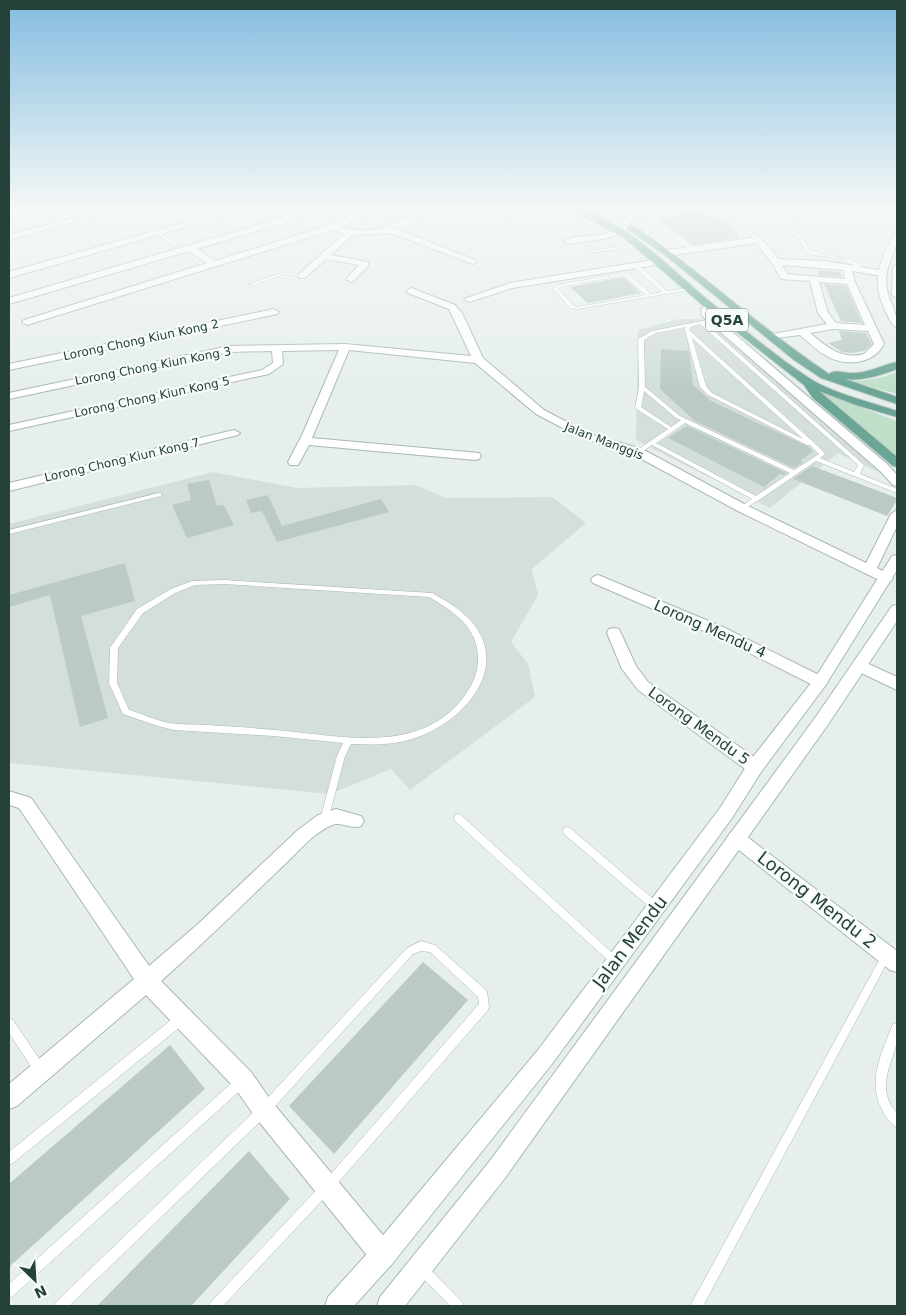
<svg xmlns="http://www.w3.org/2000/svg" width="906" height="1315" font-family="'DejaVu Sans',sans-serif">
<rect width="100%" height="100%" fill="#e6efeb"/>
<g fill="#d4dfda">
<path d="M 678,319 L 706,319 L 889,477 L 838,453 L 770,508 L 636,440 L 638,330 Z"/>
<path d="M 213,472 L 297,488 L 416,485 L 446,498 L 552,497 L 586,523 L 532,569 L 538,595 L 511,642 L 528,664 L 535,697 L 410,790 L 391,769 L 330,794 L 9,763 L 9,524 Z"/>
</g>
<g fill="#bfe0c8">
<path d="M 897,372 L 897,394 L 851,381 C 868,380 882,379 897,372 Z"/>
<path d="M 820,392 L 897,421 L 897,458 Z"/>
</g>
<g fill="#bbcac4">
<path d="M 690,209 L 730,222 L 739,238 L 693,245 L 659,220 Z"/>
<path d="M 817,270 L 840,272 L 842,277 L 819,275 Z"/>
<path d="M 623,277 L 641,293 L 588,303 L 570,287 Z"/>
<path d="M 824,284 L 846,286 L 862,323 L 841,321 Z"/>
<path d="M 839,331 L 866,333 L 872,344 L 864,351 L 852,353 L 842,352 L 828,343 L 842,340 Z"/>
<path d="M 661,349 L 689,351 L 693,385 L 711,401 L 809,447 L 813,451 L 800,461 L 803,462 L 794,468 L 695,421 L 660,389 Z"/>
<path d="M 687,426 L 786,473 L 784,475 L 780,474 L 764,487 L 668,438 Z"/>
<path d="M 812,466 L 897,498 L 897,500 L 887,516 L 793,479 Z"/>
<path d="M 209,480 L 217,506 L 224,505 L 234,525 L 187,538 L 172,505 L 191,500 L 187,484 Z"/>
<path d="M 268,495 L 282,526 L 381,499 L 389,512 L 277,542 L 262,511 L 251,513 L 246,500 Z"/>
<path d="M 125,563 L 135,601 L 81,616 L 108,718 L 80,727 L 50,595 L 9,607 L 9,595 Z"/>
<path d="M 423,962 L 468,1000 L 334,1154 L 289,1106 Z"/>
<path d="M 170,1045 L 205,1089 L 9,1267 L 9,1184 Z"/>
<path d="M 249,1151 L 290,1199 L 191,1306 L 97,1306 Z"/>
</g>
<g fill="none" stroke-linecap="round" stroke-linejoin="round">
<defs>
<g id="lane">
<path d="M 526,206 L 530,206 L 518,223 L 486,222 L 484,221 L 486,220 L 516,221 Z"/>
<path d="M 535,206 L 542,206 L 587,222 L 602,221 L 604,222 L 602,223 L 587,224 L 556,214 L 544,224 L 542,223 L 552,213 Z"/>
<path d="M 669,206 L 676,206 L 651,217 L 694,248 L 694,250 L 690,250 L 641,213 L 644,212 L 648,215 Z"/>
<path d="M 685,206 L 693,206 L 740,220 L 760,240 L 756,241 L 738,222 Z"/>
<path d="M 889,208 L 892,209 L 884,215 L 882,215 L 882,213 Z"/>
<path d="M 427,218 L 429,219 L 428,220 L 406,227 L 397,232 L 394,231 L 404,225 Z"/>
<path d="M 780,227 L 800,234 L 811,251 L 854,261 L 859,264 L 862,269 L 858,270 C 848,256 823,258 807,253 L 797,236 L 779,229 L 778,228 Z"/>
<path d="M 159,233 L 176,243 L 176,245 L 172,245 L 158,235 L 157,234 Z"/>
<path d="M 639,244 L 641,244 L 641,246 L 589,253 L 587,252 L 589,251 Z"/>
<path d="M 633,264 L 637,264 L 667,291 L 690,288 L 692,289 L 690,290 L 577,309 L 570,308 L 553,289 L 558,285 L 623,273 L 630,275 L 651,294 L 662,292 L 633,266 ZM 623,275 L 626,277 L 646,295 L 577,307 L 574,306 L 558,289 L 560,287 Z"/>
<path d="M 284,272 L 304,276 L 302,277 L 284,274 L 253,285 L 249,284 Z"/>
<path d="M 712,319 L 714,319 L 714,321 L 705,323 L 863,464 L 864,465 L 860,474 L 897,489 L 897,493 L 816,461 L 759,500 L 742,510 L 740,509 L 740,507 L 752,499 L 652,445 L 640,453 L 636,453 L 636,451 L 668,429 L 635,408 L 639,387 L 638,339 L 652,331 ZM 700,324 L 857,464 L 858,465 L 854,472 L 820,458 L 825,454 L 821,449 L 690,331 L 689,329 L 692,326 ZM 686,327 L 685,329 L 686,334 L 700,387 L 708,395 L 807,445 L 810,445 L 819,454 L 794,470 L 680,416 L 645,387 L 644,340 L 656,333 ZM 692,338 L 803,439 L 712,393 L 706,386 ZM 644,391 L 676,418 L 681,420 L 671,427 L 641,407 ZM 685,423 L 790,473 L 756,496 L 656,443 Z"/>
<path d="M 159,493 L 161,494 L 161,496 L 9,534 L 9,530 Z"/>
<path d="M 224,580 L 432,593 C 450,603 469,614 479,632 C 505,678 457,724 415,738 C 395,745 373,745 351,744 L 345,756 L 328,820 L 327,823 L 324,824 L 321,823 L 320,820 L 337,756 L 343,743 L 274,736 L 174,730 L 158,726 L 123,714 L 109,683 L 110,648 L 137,609 L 171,589 L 192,581 ZM 224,584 L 429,597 C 455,612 480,629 478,662 C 477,678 469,691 459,703 C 413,755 336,735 275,730 C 252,728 230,726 207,725 C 194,724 181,725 169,723 C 155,720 142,714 129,710 L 117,683 L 118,648 L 143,613 L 175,593 L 195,585 Z"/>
<path d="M 458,814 L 461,815 L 619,959 L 621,962 L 619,965 L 616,967 L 613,965 L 455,821 L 454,818 L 455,815 Z"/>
<path d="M 567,827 L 570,828 L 659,904 L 661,907 L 659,910 L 656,911 L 653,910 L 564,834 L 563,831 L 564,828 Z"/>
<path d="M 421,941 L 435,945 L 487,991 L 489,1006 L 488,1010 L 331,1191 L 223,1306 L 209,1306 L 211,1302 L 323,1183 L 479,1004 L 478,997 L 430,952 L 421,951 L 413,954 L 268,1114 L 69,1306 L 54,1306 L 56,1302 L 260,1106 L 407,948 Z"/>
<path d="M 886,951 L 889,953 L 891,956 L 889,959 L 703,1306 L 690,1306 L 883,953 Z"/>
<path d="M 181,1014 L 185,1015 L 186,1019 L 185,1023 L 13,1163 L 9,1165 L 9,1152 L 177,1015 Z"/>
<path d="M 9,1019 L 13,1020 L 44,1066 L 45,1070 L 44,1074 L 40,1075 L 36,1074 L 9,1033 Z"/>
<path d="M 897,1023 C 897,1029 898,1037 897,1042 C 890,1069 876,1089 897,1113 L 897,1127 C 890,1124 885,1116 882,1110 C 867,1080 882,1052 893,1024 Z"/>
<path d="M 241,1077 L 245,1078 L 246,1082 L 245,1086 L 13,1296 L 9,1298 L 9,1284 L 237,1078 Z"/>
<path d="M 422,1263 L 426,1265 L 462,1302 L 464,1306 L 450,1306 L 418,1273 L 416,1269 L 418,1265 Z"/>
</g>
<g id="street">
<path d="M 116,206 L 131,206 L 9,240 L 9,235 Z"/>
<path d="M 243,206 L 258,206 L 9,278 L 9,272 Z"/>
<path d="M 264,206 L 275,206 L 295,218 L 288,220 Z"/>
<path d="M 371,206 L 383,206 L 340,227 C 352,231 368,231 381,228 C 393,225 406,214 419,215 L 419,219 L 395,228 L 477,261 L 473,264 L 470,263 L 391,233 L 352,235 L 331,255 L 368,262 L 368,266 L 354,281 L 351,282 L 346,279 L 359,265 L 326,259 L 305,278 L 299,278 L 299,274 L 344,234 L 333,230 L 30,324 L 27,325 L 22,322 L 24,320 L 207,263 L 187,250 L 187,246 L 193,246 L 215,261 L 330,225 Z"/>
<path d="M 650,206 L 662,206 L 625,224 L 618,222 Z"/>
<path d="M 802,206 L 812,206 L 801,216 L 795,216 L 795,212 Z"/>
<path d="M 877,206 L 897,208 L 897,213 L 878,208 Z"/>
<path d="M 620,227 L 624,230 L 623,232 L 608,238 L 568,244 L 564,241 L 575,237 L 606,234 Z"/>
<path d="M 758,237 L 761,238 L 779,259 L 824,261 L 885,271 L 887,273 L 882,276 L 852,271 L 855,282 L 884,344 C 873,365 844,367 825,355 C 816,350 808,342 800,335 L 768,339 L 768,335 L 827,324 L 818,313 L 810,281 L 781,279 L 772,263 L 756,243 L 668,256 L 664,253 L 668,250 ZM 782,265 L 843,270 L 845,279 L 787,274 ZM 819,282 L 847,284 L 865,325 L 836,323 L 828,313 ZM 833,329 L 868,331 L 874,344 L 864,354 C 841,360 827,347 810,333 Z"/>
<path d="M 659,259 L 662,260 L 662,264 L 512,288 L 469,302 L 464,299 L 510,283 Z"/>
<path d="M 411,288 L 455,305 L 462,313 L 483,358 L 544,410 L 590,434 L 642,449 L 746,505 L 866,563 L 891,514 L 897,510 L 897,526 L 877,568 L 891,575 L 893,578 L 891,581 L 881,581 L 738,511 L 634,455 L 582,438 L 536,414 L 475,363 L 349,350 L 312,438 L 479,453 L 481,456 L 479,459 L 475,460 L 309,445 L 298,465 L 290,465 L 288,462 L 302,435 L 339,350 L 282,351 L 283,364 L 269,374 L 9,431 L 9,425 L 262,370 L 273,363 L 272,351 L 229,352 L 9,399 L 9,393 L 229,346 L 345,344 L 471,356 L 449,309 L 408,293 L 406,291 Z"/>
<path d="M 709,303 L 714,306 L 710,313 L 888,465 L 897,475 L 897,486 L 893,485 L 880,471 L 702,316 L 701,309 Z"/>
<path d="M 274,309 L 279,312 L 277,314 L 9,370 L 9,364 Z"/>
<path d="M 234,430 L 240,433 L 238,435 L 9,491 L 9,483 Z"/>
<path d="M 598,575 L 723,627 L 825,678 L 828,682 L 825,686 L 820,688 L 815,686 L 713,635 L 593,583 L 591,580 L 593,577 Z"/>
<path d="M 614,628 L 619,629 L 636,666 L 648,682 L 761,762 L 763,767 L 761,772 L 755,774 L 749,772 L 638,690 L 622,669 L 607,633 L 609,629 Z"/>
<path d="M 860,660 L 897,677 L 897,690 L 855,670 L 852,666 L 855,662 Z"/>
<path d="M 9,791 L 31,798 L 149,966 L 198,924 L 298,830 L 318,815 L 336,809 L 361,816 L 364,821 L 361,826 C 351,830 341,821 332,825 C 313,833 297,853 283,866 C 242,905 203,944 161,981 L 251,1072 L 272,1102 L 392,1246 L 395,1255 L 392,1264 L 383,1267 L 374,1264 L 256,1118 L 235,1088 L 146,995 L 17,1106 L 9,1109 L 9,1084 L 134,979 L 19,808 L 9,805 Z"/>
<path d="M 736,830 L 742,833 L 897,951 L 897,972 L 890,970 L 730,843 L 727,838 L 730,833 Z"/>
</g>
<g id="secondary">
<path d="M 310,206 L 322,206 L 281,224 L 9,304 L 9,298 L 275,220 Z"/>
<path d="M 894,235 L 897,235 C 897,252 886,263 886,281 C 886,298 898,310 897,327 C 891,325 889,318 886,312 C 871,281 878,264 894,235 Z"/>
<path d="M 897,264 L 897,298 L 892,295 L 893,267 Z"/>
<path d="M 897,555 L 897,570 L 825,686 L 761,772 L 732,818 L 552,1064 L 392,1264 L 354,1306 L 325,1306 L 328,1297 L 374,1246 L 538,1050 L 720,808 L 749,762 L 815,678 L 892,556 Z"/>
<path d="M 897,605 L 897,621 L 827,726 L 505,1178 L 405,1306 L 377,1306 L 380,1297 L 489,1162 L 815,718 L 892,606 Z"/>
</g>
<g id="primary">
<path d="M 563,206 C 613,206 675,274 713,304 C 743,328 776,357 809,378 C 829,392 873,403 897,411 L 897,417 L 856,405 L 819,391 L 897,457 L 897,467 L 893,466 L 813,398 L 804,385 L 706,308 L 623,237 Z"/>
<path d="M 628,226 L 634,226 C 702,272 761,329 829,374 C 835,369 843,373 851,373 C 868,374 881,365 897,362 L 897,369 C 881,375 863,381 845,379 L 897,397 L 897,404 L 821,378 L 794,360 L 665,255 L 628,230 Z"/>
</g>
</defs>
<use href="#lane" stroke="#a8b8b2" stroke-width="1"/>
<use href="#street" stroke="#a8b8b2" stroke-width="2"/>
<use href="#secondary" stroke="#a4bbb3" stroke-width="2"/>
<use href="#primary" stroke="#c2cac8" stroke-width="2"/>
<use href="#lane" fill="#fff" fill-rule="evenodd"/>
<use href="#street" fill="#fff" fill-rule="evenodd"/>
<use href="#secondary" fill="#fff" fill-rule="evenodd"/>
<use href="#primary" fill="#6aa596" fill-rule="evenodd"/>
</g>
<linearGradient id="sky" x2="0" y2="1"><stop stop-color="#84bce0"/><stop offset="0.53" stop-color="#f4f8f6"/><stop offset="1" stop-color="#f4f8f6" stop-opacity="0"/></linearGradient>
<rect width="906" height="391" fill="url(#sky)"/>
<g text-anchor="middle" stroke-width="4.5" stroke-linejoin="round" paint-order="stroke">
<g font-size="12" fill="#24423a" stroke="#f7fbf9">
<text transform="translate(141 340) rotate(-12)" y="4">Lorong Chong Kiun Kong 2</text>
<text transform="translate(153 366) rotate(-11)" y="4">Lorong Chong Kiun Kong 3</text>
<text transform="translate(152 397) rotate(-12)" y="4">Lorong Chong Kiun Kong 5</text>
<text transform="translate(604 441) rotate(21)" y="4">Jalan Manggis</text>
<text transform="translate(122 460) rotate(-13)" y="4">Lorong Chong Kiun Kong 7</text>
</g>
<rect fill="#f7fbf9" stroke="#637a73" stroke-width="1" x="706" y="308.5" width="42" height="23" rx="4"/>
<g font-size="14" font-weight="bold" fill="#24423a">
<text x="727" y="325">Q5A</text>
</g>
<g font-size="15" fill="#24423a" stroke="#f7fbf9">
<text transform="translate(710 629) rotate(24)" y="5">Lorong Mendu 4</text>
<text transform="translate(699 726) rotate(36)" y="5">Lorong Mendu 5</text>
</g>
<g font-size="18" fill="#24423a" stroke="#f7fbf9">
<text transform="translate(817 900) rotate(38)" y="6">Lorong Mendu 2</text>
<text transform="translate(630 942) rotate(-53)" y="6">Jalan Mendu</text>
</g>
</g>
<rect width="906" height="1315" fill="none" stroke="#24423a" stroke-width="20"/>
<g transform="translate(35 1280) rotate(155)" stroke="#f7fbf9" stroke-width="4" paint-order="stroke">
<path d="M0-4L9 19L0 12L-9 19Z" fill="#24423a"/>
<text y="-8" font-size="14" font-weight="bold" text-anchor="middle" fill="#24423a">N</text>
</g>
</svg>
